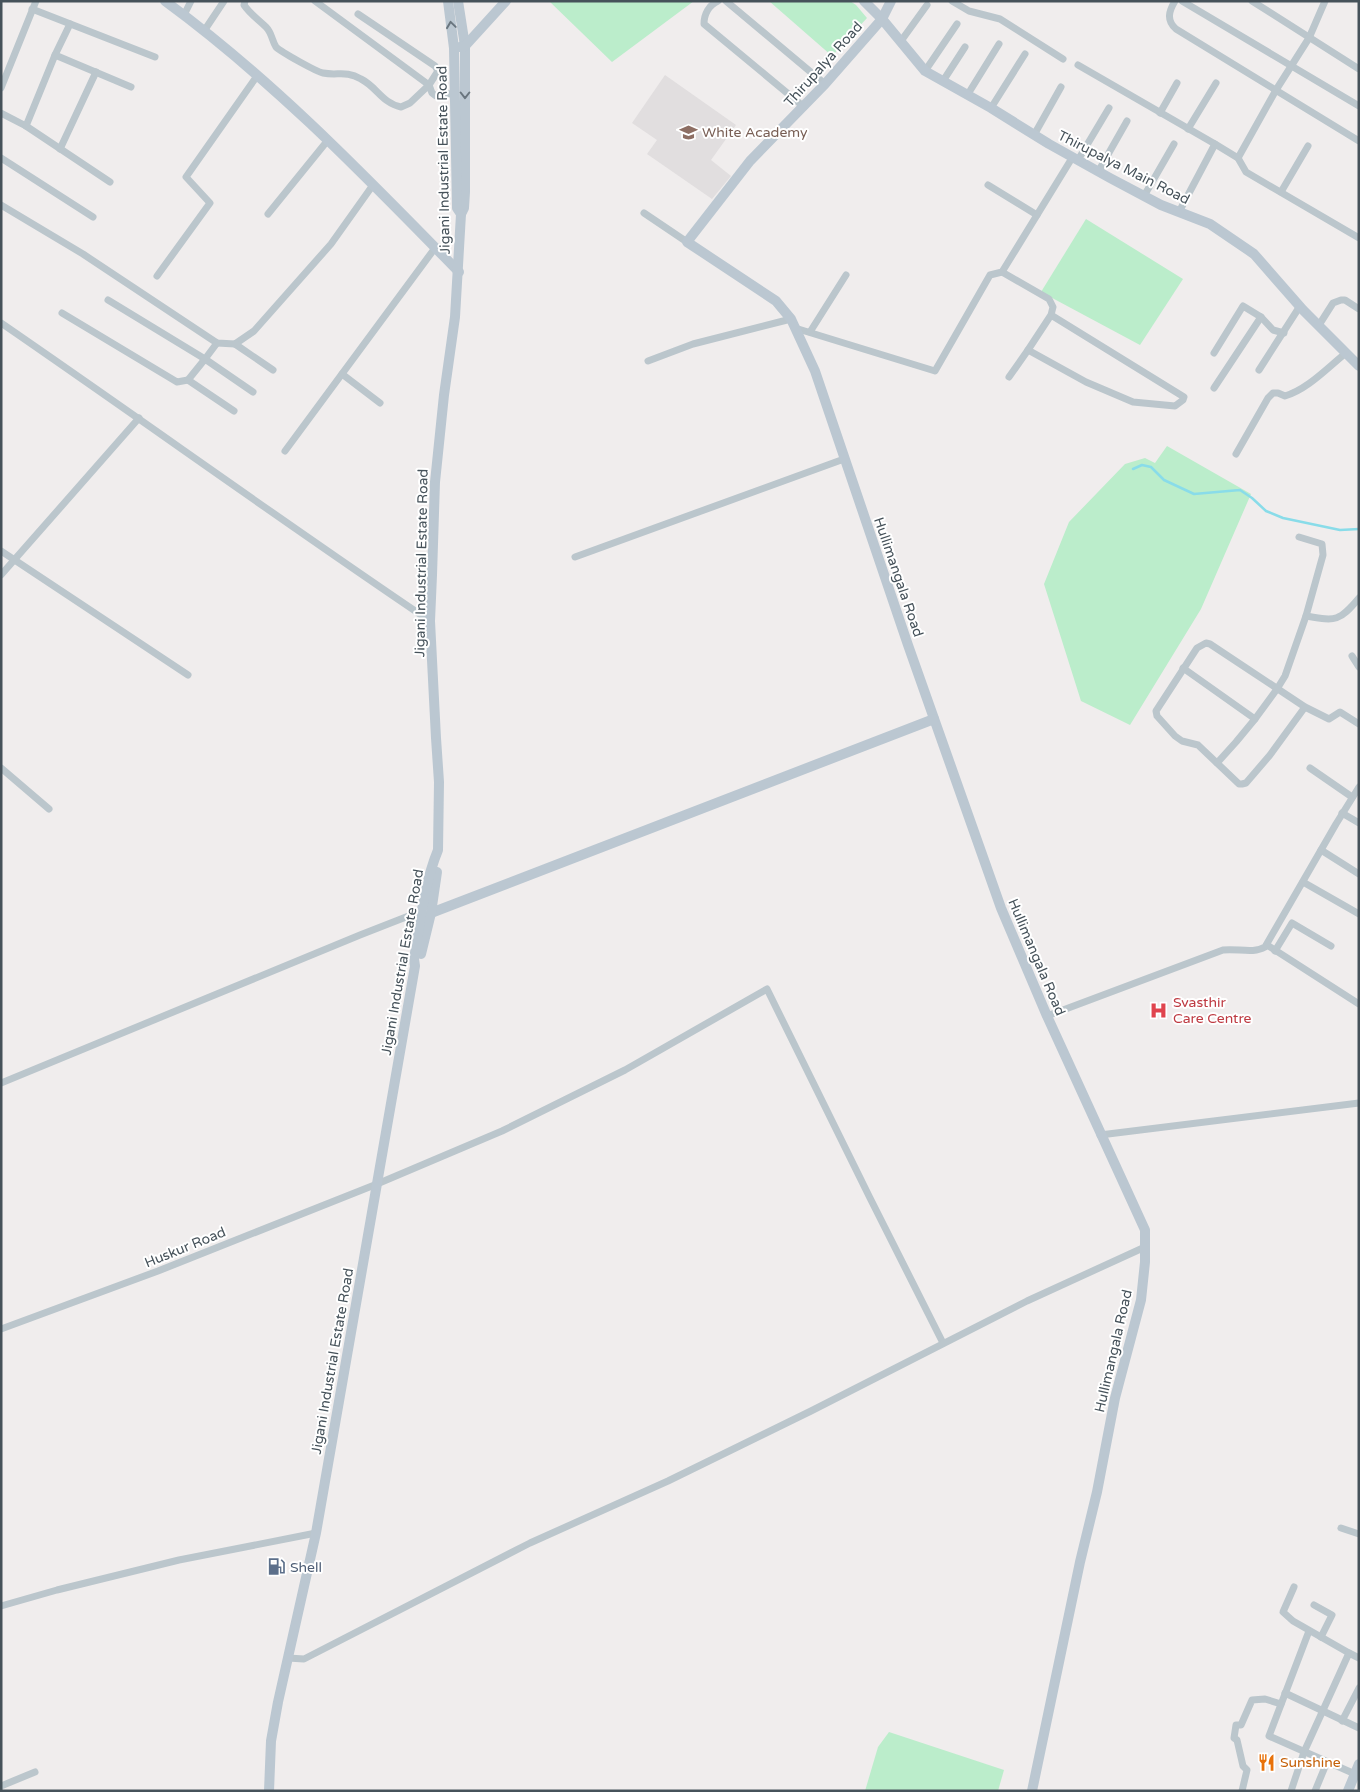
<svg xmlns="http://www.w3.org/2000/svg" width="1360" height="1792" font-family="'Varela Round',sans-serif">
<rect width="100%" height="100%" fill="#f0eded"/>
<path fill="#e1dedf" d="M 665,75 L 736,125 L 711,160 L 731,176 L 712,199 L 647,154 L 657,140 L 632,123 Z"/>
<g fill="#bbedcb">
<path d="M 549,1 L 694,1 L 612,62 Z"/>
<path d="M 769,1 L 850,1 L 856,5 L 867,18 L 832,56 Z"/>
<path d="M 1086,219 L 1183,279 L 1140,345 L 1041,292 Z"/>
<path d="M 1167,446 L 1251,494 L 1201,609 L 1130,725 L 1081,701 L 1044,584 L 1069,522 L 1125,464 L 1145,458 L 1155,463 Z"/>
<path d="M 889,1732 L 1004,1770 L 998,1791 L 865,1791 L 878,1747 Z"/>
</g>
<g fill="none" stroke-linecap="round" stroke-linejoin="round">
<path stroke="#89dce9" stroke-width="2.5" d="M 1133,469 L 1142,465 L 1151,467 L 1164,480 L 1194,494 L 1240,490 L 1252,498 L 1266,511 L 1283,518 L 1340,530 L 1359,529"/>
<g stroke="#bbc6cc" stroke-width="7">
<path d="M 245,1 L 244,5 C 250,14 258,19 266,27 C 272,33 272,41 276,47 C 281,52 317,72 323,73 C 338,76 345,70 361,79 C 377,87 382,103 401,107 L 410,103 L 429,85 L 432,93 L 436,96 L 455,93"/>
<path d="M 315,1 L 429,85 L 438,71 L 435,66 L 358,14"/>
<path d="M 718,1 C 709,5 704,14 704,24 L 804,107"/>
<path d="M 726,1 L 825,84"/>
<path d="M 952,1 L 969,11 L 1000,19 L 1063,59"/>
<path d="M 1175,1 C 1169,11 1166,20 1176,29 L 1359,141"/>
<path d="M 1182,1 L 1359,106"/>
<path d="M 1252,1 L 1359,69"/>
<path d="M 32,9 L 155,57"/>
<path d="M 184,15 L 191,1"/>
<path d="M 204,31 L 224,1"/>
<path d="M 901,41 L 927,5"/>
<path d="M 55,55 L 131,87"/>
<path d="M 1078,65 L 1215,144"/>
<path d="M 925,71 L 957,24"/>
<path d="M 943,81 L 965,47"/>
<path d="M 1,88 L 36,1"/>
<path d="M 968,94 L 999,44"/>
<path d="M 991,108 L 1025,54"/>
<path d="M 1,113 L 26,126 L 110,182"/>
<path d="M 1160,113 L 1177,83"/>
<path d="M 26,126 L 55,55 L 70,24"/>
<path d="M 1188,129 L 1216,83"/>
<path d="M 1034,135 L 1061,87"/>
<path d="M 60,149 L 96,72"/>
<path d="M 1,158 L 93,217"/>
<path d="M 1238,158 L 1276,90 L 1309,38 L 1325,1"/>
<path d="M 1078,160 L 1109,108"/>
<path d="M 1098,172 L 1127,121"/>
<path d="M 988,185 L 1037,215"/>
<path d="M 1281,192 L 1308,146"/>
<path d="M 1144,196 L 1174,144"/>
<path d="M 1,205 L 83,254 L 217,343 L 235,344 L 254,331 L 331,244 L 373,185"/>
<path d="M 1179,212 L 1215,144 L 1238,158 L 1246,172 L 1359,238"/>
<path d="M 644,213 L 687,242"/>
<path d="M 268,214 L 328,140"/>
<path d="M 1002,272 L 1049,299 L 1053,307 L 1051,315 L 1028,350 L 1086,382 L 1133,402 L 1175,406 L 1183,400 L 1184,397 L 1051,315"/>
<path d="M 157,276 L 210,203 L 186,177 L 257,76"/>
<path d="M 108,300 L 205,359 L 217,343"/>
<path d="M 62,313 L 177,382 L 188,380 L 205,359 L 253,392"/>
<path d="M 1,323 C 145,422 286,524 430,621"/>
<path d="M 1319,325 L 1333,303 L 1341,300 L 1345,300 L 1359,309"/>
<path d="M 795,328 L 935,371 L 990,275 L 1002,272 L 1072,158"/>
<path d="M 810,332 L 846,275"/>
<path d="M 235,344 L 273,370"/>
<path d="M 1214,353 L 1243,306 L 1261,317 L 1273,330 L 1284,333"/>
<path d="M 648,361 L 693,344 L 791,319"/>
<path d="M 1259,370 L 1300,306"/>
<path d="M 342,374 L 380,403"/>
<path d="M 1009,377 L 1028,350"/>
<path d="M 188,380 L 234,411"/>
<path d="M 1214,388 L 1261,317"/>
<path d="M 285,451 L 435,248"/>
<path d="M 1236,454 L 1268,398 L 1273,393 L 1278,393 L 1285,396 C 1308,389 1327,368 1346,353"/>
<path d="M 1,551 L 188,675"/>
<path d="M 575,557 L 844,459"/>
<path d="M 1,575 L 139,418"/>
<path d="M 1306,616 C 1336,621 1339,622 1359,598"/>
<path d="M 1352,656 L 1359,667"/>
<path d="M 1183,668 L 1255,719"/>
<path d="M 1305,707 L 1270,755 L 1246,783 L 1242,784 L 1239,784 L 1198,745 L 1182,741 L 1175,736 L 1157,716 L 1156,711 L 1197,648 L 1206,643 L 1210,644 L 1305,707 L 1329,719 L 1340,712 L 1359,724"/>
<path d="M 1217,763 L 1236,742 L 1255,719 L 1277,689 L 1285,676 L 1306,616 L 1323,555 L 1322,544 L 1299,537"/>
<path d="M 1,768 L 49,809"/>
<path d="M 1310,768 L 1352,797"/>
<path d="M 1342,813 L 1359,823"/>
<path d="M 1321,850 L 1359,874"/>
<path d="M 1303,882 L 1359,914"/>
<path d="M 1267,945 L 1359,1004"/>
<path d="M 1275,951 L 1292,923 L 1331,946"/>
<path d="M 1047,1016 L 1223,950 C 1237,948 1253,954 1265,947 L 1336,824 L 1359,787"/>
<path d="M 1,1083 L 360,935 L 406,917 L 421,914"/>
<path d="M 1100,1135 L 1359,1103"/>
<path d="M 1,1329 L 158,1271 L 377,1184 L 502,1131 L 625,1070 L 767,989 L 870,1198 L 943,1343"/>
<path d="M 1341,1528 L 1359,1534"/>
<path d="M 1294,1587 L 1283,1612 L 1293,1621 L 1349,1653"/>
<path d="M 1314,1605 L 1332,1615 L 1321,1637"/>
<path d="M 1,1606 L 57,1590 L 179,1560 L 316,1533"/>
<path d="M 1309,1631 L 1269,1736 L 1355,1774"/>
<path d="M 288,1658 L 304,1659 L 530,1543 L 668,1481 L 811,1411 L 1027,1301 L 1145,1247"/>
<path d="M 1285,1693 L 1359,1728"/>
<path d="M 1342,1721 L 1359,1688"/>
<path d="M 1,1786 L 35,1772"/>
<path d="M 1242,1791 L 1247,1770 L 1243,1766 L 1237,1740 L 1234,1738 L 1236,1725 L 1241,1725 L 1252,1700 L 1265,1699 L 1281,1704"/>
<path d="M 1291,1791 L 1304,1752 L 1349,1653 L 1359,1658"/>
<path d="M 1315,1791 L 1327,1762"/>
</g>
<g stroke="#bbc7d1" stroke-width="10">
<path d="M 165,1 C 273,80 366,177 459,272"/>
<path d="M 458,1 L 465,46 L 465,192 L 464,208 L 461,214"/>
<path d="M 864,1 L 882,19 L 925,71 L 991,108 L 1049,144 L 1110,178 L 1161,205 L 1210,224 L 1254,254 L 1303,310 L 1359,366"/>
<path d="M 891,1 L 882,19 L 825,84 L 750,161 L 687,242 L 776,301 L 791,319 L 815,371 L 908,645 L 1001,908 L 1047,1016 L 1145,1230 L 1145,1262 L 1141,1300 L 1115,1398 L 1097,1492 L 1080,1562 L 1032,1791"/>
<path d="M 460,47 L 465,46 L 506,1"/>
<path d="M 431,913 L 934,719"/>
<path d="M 421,954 L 431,913 L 437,872"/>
<path d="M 269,1791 L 271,1741 L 278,1702 L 316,1533 L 415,966 L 414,959 C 420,923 424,884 438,850 L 439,782 L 436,738 L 430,621 L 432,575 L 435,482 L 444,395 L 455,317 L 461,214 L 457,208 L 454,48 L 448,1"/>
<path d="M 1348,1791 L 1359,1764"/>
</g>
</g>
<defs><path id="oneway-chevron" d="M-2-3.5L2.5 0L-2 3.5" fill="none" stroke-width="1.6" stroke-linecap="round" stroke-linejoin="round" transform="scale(1.25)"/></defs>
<g stroke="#69757e">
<use href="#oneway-chevron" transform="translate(451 25) rotate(-98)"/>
<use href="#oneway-chevron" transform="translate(465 95) rotate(90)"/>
</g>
<defs>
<symbol id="school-bare" viewBox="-9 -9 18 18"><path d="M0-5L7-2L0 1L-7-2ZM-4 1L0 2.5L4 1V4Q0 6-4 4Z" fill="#8d6e63" stroke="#fff" stroke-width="2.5" paint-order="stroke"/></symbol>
<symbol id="hospital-bare" viewBox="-9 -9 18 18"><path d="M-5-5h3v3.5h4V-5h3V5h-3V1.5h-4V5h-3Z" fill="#e0444e" stroke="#fff" stroke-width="2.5" paint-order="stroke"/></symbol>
<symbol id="fuel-bare" viewBox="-9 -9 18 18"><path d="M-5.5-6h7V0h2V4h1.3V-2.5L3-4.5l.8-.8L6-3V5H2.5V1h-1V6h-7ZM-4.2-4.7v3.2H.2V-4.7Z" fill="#5c6f8a" stroke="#fff" stroke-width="2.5" paint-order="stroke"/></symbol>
<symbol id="restaurant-bare" viewBox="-9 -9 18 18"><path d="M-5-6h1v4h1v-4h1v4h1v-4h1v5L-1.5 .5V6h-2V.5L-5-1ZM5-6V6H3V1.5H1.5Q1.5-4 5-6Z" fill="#e8710a" stroke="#fff" stroke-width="2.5" paint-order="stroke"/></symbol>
</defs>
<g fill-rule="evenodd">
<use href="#school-bare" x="676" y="120" width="25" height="25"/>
<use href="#hospital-bare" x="1146" y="998" width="25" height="25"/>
<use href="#fuel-bare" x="264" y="1554" width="25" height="25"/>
<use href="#restaurant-bare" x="1254" y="1750" width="25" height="25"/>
</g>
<g text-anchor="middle" stroke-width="4" stroke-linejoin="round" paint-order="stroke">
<g font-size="14" fill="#46525a" stroke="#fff">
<text transform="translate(823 64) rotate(-48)" y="5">Thirupalya Road</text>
<text transform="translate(443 160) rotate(-91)" y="5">Jigani Industrial Estate Road</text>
<text transform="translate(1124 167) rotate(27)" y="5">Thirupalya Main Road</text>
<text transform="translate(421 563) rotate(-89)" y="5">Jigani Industrial Estate Road</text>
<text transform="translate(899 577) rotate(71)" y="5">Hullimangala Road</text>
<text transform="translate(1037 957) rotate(67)" y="5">Hullimangala Road</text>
<text transform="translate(402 962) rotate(-80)" y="5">Jigani Industrial Estate Road</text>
<text transform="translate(185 1247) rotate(-22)" y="5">Huskur Road</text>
<text transform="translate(1113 1351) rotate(-77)" y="5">Hullimangala Road</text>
<text transform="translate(332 1361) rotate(-80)" y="5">Jigani Industrial Estate Road</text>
</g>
<g font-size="14" fill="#785e54" stroke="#fff" text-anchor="start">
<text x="702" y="137">White Academy</text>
</g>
<g font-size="14" fill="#be3a42" stroke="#fff" text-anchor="start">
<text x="1173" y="1007">Svasthir<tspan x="1173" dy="16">Care Centre</tspan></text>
</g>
<g font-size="14" fill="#4e5e75" stroke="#fff" text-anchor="start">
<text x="290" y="1572">Shell</text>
</g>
<g font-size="14" fill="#c56008" stroke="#fff" text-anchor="start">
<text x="1280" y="1767">Sunshine</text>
</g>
</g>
<rect width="1360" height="1792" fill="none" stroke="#46525a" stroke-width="5"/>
</svg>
